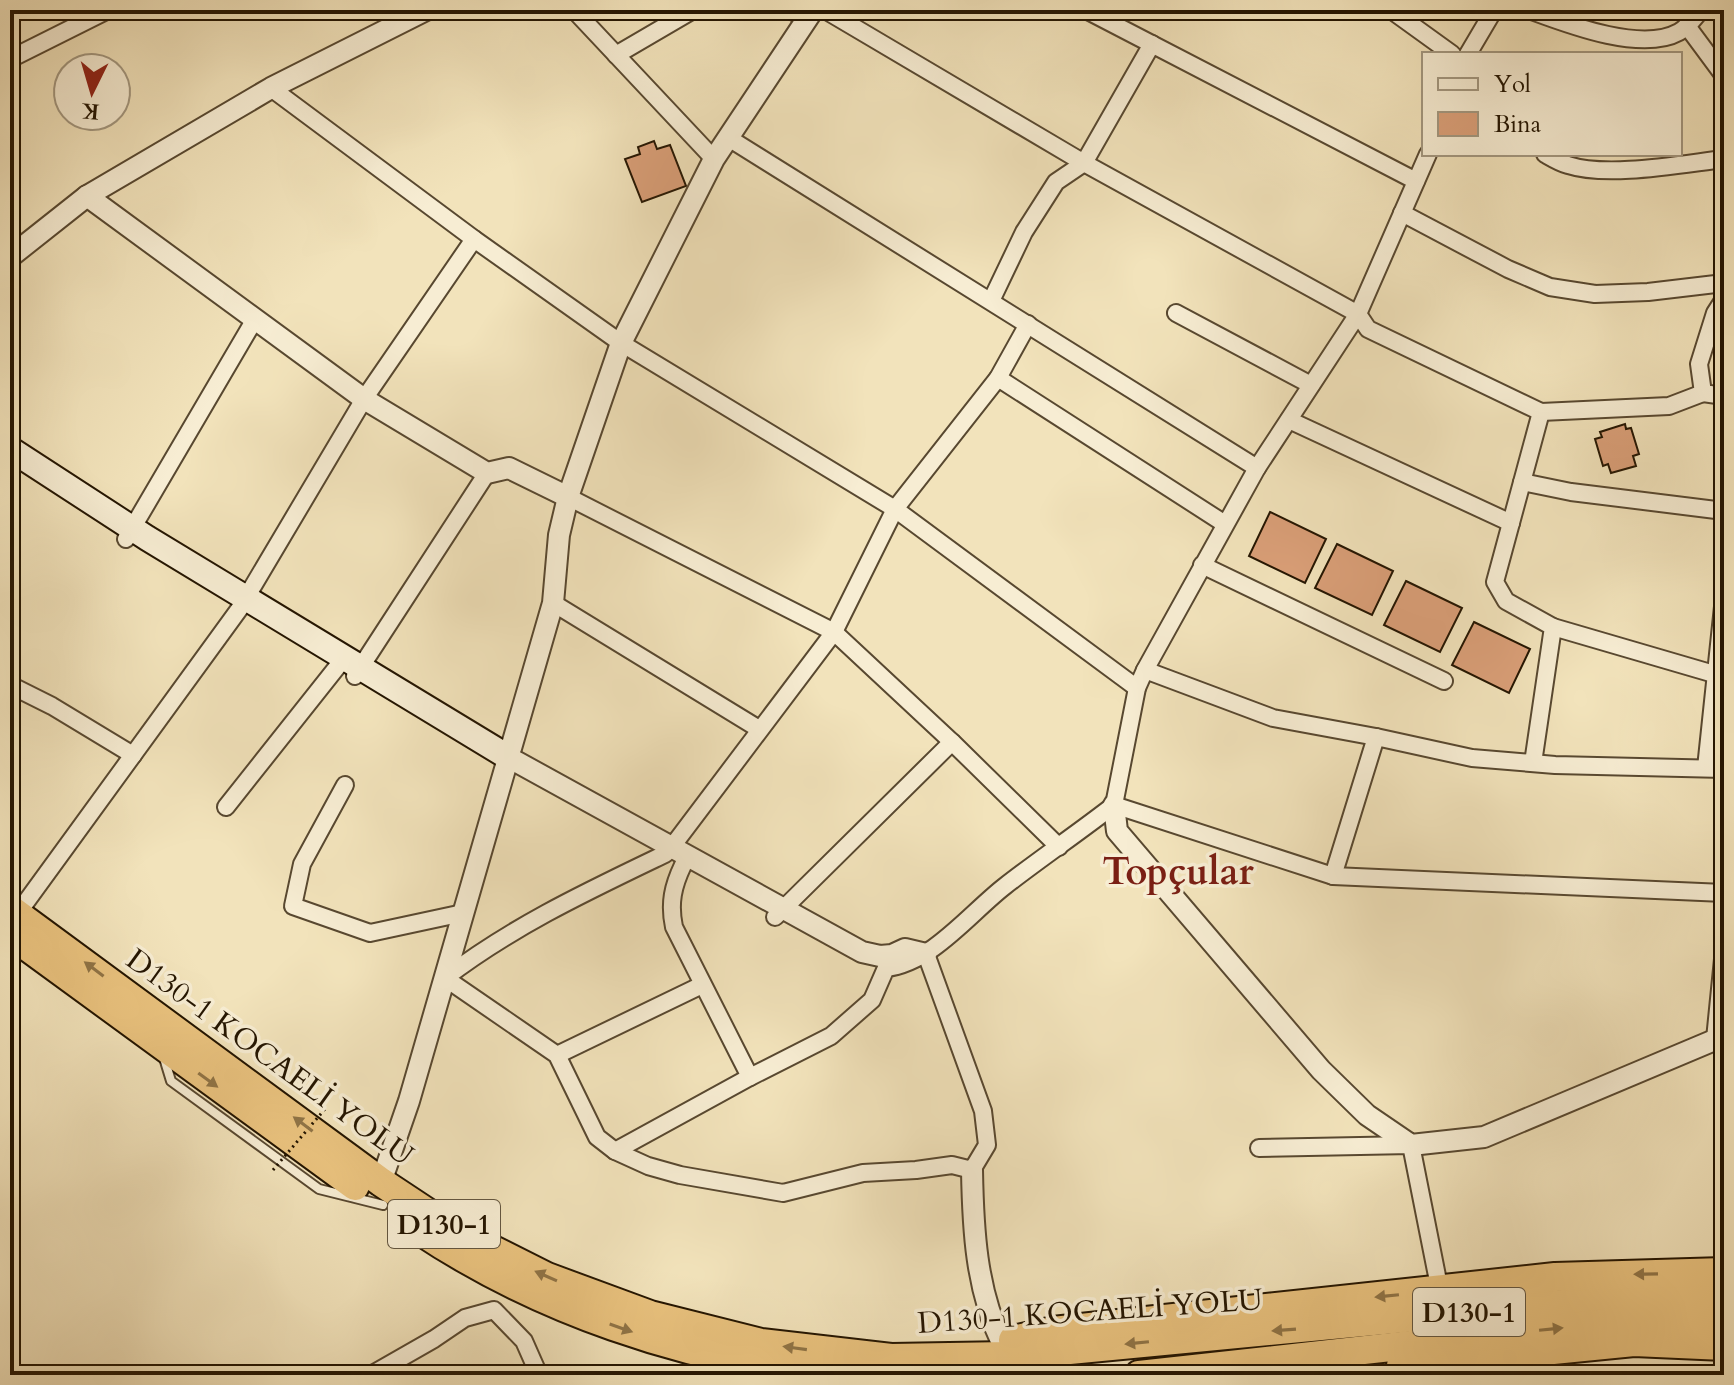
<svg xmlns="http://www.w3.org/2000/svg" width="1734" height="1385" font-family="Cardo,serif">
<rect width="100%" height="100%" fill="#f2e3bb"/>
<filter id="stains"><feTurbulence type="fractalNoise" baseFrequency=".0025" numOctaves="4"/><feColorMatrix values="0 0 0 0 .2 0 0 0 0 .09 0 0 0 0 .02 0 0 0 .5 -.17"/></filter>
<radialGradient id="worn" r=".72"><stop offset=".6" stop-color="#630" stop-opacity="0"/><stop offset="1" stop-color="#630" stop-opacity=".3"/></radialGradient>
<g fill="#da9f78" stroke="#241501" stroke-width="2">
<path d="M 654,141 L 657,149 L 670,145 L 686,186 L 642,202 L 625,159 L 640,154 L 638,147 Z"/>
<path d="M 1625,424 L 1626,429 L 1631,428 L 1639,454 L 1633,456 L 1636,466 L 1611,473 L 1608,464 L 1603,466 L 1595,439 L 1602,437 L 1600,432 Z"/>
<path d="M 1270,512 L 1326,539 L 1305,583 L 1249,556 Z"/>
<path d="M 1337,544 L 1393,571 L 1372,615 L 1315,588 Z"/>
<path d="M 1406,581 L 1462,608 L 1440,652 L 1384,625 Z"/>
<path d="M 1474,622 L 1530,649 L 1509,693 L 1452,665 Z"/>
</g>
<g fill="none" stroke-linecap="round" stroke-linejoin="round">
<defs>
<path id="service" d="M 164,1058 L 171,1081 L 319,1189 L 383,1205"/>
<g id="minor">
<path d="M 574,10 L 714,159"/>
<path d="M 790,10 L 808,19"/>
<path d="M 825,10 L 1084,163 L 1358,314 L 1368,329 L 1541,412 L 1495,582 L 1506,601 L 1553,627 L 1533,763"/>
<path d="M 1086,10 L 1416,181"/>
<path d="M 1391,10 L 1452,54"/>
<path d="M 1529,10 C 1567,24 1641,53 1679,32 C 1688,27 1695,17 1701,10"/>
<path d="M 1687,26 L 1724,76"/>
<path d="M 1468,54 L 1494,10"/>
<path d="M 616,55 L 693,10"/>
<path d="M 10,59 L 108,10"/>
<path d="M 271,88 L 474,239 L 621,343 L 895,509 L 1137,688"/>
<path d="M 727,137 L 1257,468"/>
<path d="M 1545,154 C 1552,158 1560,163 1568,165 C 1608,178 1681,164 1724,159"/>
<path d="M 1402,213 L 1508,269 L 1550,287 L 1595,294 L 1648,292 L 1724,283"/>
<path d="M 1724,299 L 1715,313 L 1699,364 L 1703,393 L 1724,396"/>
<path d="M 991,301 L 1024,232 L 1056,182 L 1084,163 L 1152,44"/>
<path d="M 1176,313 L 1311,385"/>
<path d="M 998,378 L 1225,524"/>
<path d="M 1541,412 L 1669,406 L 1703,393"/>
<path d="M 1289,420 L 1511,523"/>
<path d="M 1522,482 L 1571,492 L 1724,511"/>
<path d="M 568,497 L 834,632 L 952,742 L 1059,847"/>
<path d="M 126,539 L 255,319"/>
<path d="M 1202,565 L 1444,681"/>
<path d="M 553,603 L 759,729"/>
<path d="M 1553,627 L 1714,674"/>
<path d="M 1145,670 L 1273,718 L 1376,737 L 1472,758 L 1555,765 L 1724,769"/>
<path d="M 355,676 L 487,473"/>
<path d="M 10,685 L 52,706 L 133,755"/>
<path d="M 1706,768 L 1724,597"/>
<path d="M 345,785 L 302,864 L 293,906 L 370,933 L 463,913"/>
<path d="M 1114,805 L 1333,876 L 1724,893"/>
<path d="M 226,807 L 345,657"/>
<path d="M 683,865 C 673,886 669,903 674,927 L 750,1077"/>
<path d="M 1333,876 L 1376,737"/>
<path d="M 18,913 L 240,608 L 364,399 L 474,239"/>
<path d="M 775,917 L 952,742"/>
<path d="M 926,954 L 983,1111 L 987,1145 L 972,1170 L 952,1165 L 916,1170 L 863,1173 L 783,1193 L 680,1175 L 648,1166 L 615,1151 L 597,1137 L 557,1055 L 445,978 C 513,926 588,891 665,854 L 671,848 L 834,632 L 895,509 L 998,378 L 1028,324"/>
<path d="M 1715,1039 L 1724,949"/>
<path d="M 557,1055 L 702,985"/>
<path d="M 1259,1148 L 1411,1145 L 1440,1291"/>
<path d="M 615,1151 L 750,1077 L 831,1036 L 872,1000 L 886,968 C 932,963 970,913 1005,886 C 1041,858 1078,833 1114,805 L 1137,688 L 1145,670 L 1257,468 L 1358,314 L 1428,154"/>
<path d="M 371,1375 L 434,1339 L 465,1318 L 494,1310 L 524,1341 L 539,1375"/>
</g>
<g id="tertiary">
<path d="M 87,196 L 364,399 L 487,473 L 509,468 L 568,497"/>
<path d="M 10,257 L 87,196 L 271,88 L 426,10"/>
<path d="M 508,757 L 862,952 L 880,956 L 892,955 L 905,949 L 926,954"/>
<path d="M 1114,805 L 1117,831 L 1321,1070 L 1367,1115 L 1411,1145 L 1484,1137 L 1724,1036"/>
<path d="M 972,1170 C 973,1229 976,1289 1002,1343"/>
<path d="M 381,1182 L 409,1101 L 553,603 L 559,535 L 568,497 L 621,343 L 714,159 L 813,10"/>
</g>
<path id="secondary" d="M 10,449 L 147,538 L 508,757"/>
<g id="trunk">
<path d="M 10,909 L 381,1182 L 455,1231 L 547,1277 L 650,1315 L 761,1343 L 891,1358 L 1008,1356 L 1531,1306 L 1689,1296 L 1724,1298"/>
<path d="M 10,934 L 355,1186"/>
<path d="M 419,1230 C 539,1310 682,1358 825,1375"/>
<path d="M 1013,1340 L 1053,1331 L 1555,1277 L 1724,1272"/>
<path d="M 1401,1365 L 1634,1342 L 1724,1346"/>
<path d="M 1139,1375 L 1626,1321 L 1724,1321"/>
</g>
</defs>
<use href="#service" stroke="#584830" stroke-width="12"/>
<use href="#minor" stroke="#584830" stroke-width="20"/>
<use href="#tertiary" stroke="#584830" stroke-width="24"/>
<use href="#secondary" stroke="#241501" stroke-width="28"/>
<use href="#trunk" stroke="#241501" stroke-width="32"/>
<path stroke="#241501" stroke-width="3" stroke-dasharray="2 4" stroke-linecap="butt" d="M 279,1078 L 285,1071 L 325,1109"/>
<use href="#service" stroke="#f7edd3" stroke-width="8"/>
<use href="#minor" stroke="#f7edd3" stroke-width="16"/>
<use href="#tertiary" stroke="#f7edd3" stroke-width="20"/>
<use href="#secondary" stroke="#f7edd3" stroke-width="24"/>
<use href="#trunk" stroke="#e9c27e" stroke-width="28"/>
<path stroke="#241501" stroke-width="3" stroke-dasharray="2 4" stroke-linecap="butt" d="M 273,1170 L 325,1109"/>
</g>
<defs><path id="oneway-solid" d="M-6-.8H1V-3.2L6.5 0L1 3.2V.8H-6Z" transform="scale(2)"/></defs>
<g fill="#907446">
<use href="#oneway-solid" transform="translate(94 969) rotate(-143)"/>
<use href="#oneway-solid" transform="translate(208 1080) rotate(36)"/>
<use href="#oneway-solid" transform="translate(303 1124) rotate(-143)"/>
<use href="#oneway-solid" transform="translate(1646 1274) rotate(179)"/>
<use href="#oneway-solid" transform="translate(546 1276) rotate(-156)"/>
<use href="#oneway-solid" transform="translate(1387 1296) rotate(174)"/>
<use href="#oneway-solid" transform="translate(621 1328) rotate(19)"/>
<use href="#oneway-solid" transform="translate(1551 1329) rotate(-6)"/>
<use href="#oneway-solid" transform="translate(1284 1330) rotate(176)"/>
<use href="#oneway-solid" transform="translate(1137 1343) rotate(174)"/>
<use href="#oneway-solid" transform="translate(795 1348) rotate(-172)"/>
</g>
<g text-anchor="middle" stroke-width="7" stroke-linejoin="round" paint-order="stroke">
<g fill="#f7edd3" stroke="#635640" stroke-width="2">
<rect x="388" y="1200" width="112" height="48" rx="6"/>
<rect x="1413" y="1288" width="112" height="48" rx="6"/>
</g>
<g font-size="28" font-weight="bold" fill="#241501">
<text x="444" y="1234">D130-1</text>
<text x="1469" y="1322">D130-1</text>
</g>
<g font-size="30" fill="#241501" stroke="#f7edd3">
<text transform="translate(270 1057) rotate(36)" y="10">D130-1 KOCAELİ YOLU</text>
<text transform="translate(1090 1311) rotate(-4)" y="10">D130-1 KOCAELİ YOLU</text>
</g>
<g font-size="38" font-weight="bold" fill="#7a1f14" stroke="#f7edd3">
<text x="1178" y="884">Topçular</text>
</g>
</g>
<rect width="1734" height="1385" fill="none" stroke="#f2e3bb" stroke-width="40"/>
<rect x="12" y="12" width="1710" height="1361" fill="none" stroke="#241501" stroke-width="4"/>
<rect x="20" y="20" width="1694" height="1345" fill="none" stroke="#241501" stroke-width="2"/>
<rect x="1422" y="52" width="260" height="104" fill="#f7edd3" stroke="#a3977f" stroke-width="2"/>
<rect x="1438" y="78" width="40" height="12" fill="#f7edd3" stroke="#a3977f" stroke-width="2"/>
<text x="1494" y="92" font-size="24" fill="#241501">Yol</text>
<rect x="1438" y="112" width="40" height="24" fill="#da9f78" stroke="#a3977f" stroke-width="2"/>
<text x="1494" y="132" font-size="24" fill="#241501">Bina</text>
<g transform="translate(92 92) rotate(185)"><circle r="38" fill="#f7edd3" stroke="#a3977f" stroke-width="2"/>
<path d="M0-6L14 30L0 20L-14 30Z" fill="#8f2418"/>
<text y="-12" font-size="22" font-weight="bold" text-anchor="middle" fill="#241501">K</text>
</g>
<rect width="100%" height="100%" filter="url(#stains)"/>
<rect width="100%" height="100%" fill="url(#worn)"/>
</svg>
